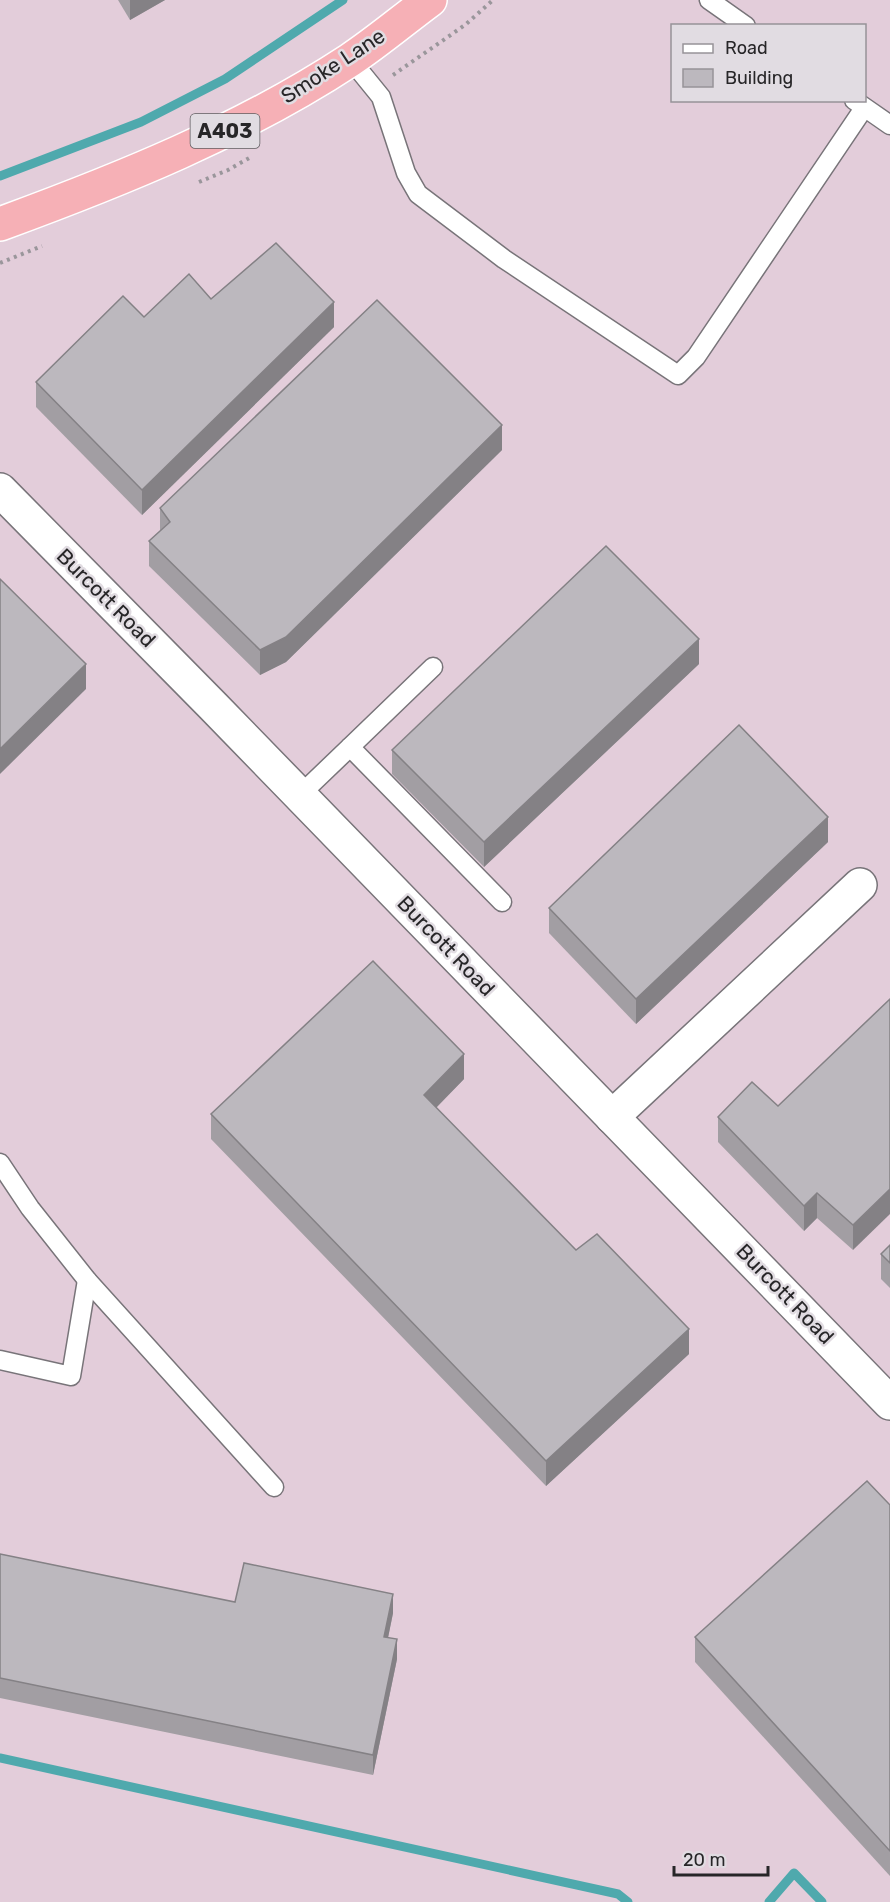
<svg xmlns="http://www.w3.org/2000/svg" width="890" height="1902" font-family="Rubik,sans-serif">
<rect width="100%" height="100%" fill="#e1dce2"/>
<path fill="#e3cdda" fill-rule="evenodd" d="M 0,0 L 890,0 L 890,1902 L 0,1902 ZM 672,26 L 864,26 L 864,100 L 672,100 Z"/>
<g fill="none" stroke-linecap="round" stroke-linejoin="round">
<g stroke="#4fa9ad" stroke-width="9">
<path d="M 0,176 L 141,122 L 225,79 L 343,0"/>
<path d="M 0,1758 L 618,1894 L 628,1902"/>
<path d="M 769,1902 L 794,1873 L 822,1902"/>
</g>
<defs>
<g id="service">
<path d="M 709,0 L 746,26"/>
<path d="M 351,60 L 381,97 L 406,173 L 418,194 L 504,259 L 678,375 L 696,357 L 864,108"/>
<path d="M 854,100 L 890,125"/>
<path d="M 350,747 L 433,667"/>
<path d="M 300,795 L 350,747 L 502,902"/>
<path d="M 0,1163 L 30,1208 L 87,1280 L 274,1487"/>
<path d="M 0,1360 L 71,1376 L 87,1280"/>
</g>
<g id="minor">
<path d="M 0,490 L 213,706 L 890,1403"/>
<path d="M 612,1117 L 860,885"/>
</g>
<path id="trunk" d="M 0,224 C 120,180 242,131 350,60 C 377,42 403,20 430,0"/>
</defs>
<use href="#service" stroke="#787479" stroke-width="21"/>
<use href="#minor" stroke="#787479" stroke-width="36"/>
<use href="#trunk" stroke="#fff" stroke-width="36"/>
<g stroke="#9a969b" stroke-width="4" stroke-dasharray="3 4.5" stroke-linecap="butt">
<path d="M 393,75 L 465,25 L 493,0"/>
<path d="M 199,182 L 228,170 L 251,157"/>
<path d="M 0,263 L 42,246"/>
</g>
<use href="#service" stroke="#fff" stroke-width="18"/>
<use href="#minor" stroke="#fff" stroke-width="33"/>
<use href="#trunk" stroke="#f6b0b6" stroke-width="33"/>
</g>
<g fill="#a29ea3">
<path d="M 118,0 L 165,0 L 130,20 Z"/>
<path d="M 211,299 L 334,327 L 142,515 L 36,407 L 36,382 L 144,317 Z"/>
<path d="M 502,450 L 286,662 L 260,675 L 149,566 L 149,541 L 160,531 L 160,508 Z"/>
<path d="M 699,664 L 484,867 L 392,774 L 392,750 Z"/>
<path d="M 828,842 L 636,1024 L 549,933 L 549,908 Z"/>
<path d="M 890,999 L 853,1250 L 817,1218 L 804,1231 L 718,1142 L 718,1117 L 778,1106 Z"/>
<path d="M 464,1079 L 436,1108 L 576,1250 L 689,1354 L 546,1486 L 211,1139 L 211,1114 Z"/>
<path d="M 890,1245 L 890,1288 L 881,1279 L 881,1254 Z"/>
<path d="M 890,1505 L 890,1876 L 695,1662 L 695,1637 Z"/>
<path d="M 0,1554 L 235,1602 L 393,1613 L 388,1638 L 397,1659 L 373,1775 L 0,1698 Z"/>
</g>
<g fill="#848185">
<path d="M 130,0 L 165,0 L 130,20 Z"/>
<path d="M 334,302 L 334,327 L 142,515 L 142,490 Z"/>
<path d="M 502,425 L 502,450 L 286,662 L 260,675 L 260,650 Z"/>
<path d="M 699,639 L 699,664 L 484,867 L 484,842 Z"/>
<path d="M 86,664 L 86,689 L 0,774 L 0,749 Z"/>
<path d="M 828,817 L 828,842 L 636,1024 L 636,999 Z"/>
<path d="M 464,1054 L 464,1079 L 424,1120 L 424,1095 Z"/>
<path d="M 890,1189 L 890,1214 L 853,1250 L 853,1225 Z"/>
<path d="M 817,1193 L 817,1218 L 804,1231 L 804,1206 Z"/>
<path d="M 689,1329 L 689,1354 L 546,1486 L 546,1461 Z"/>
<path d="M 393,1594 L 393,1613 L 384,1657 L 384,1637 Z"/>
<path d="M 397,1639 L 397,1659 L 373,1775 L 373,1755 Z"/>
</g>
<g fill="#bcb8be" stroke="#848185" stroke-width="1.5">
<path d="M 276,243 L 334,302 L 142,490 L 36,382 L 123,296 L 144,317 L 189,274 L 211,299 Z"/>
<path d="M 377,300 L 502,425 L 286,637 L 260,650 L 149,541 L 170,522 L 160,508 Z"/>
<path d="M 606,546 L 699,639 L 484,842 L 392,750 Z"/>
<path d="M 0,579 L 86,664 L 0,749 Z"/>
<path d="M 739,725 L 828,817 L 636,999 L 549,908 Z"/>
<path d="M 373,961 L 464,1054 L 424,1095 L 576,1250 L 597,1234 L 689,1329 L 546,1461 L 211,1114 Z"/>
<path d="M 890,999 L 890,1189 L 853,1225 L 817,1193 L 804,1206 L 718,1117 L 752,1082 L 778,1106 Z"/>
<path d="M 890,1245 L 890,1263 L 881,1254 Z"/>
<path d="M 867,1481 L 890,1505 L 890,1851 L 695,1637 Z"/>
<path d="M 0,1554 L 235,1602 L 244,1563 L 393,1594 L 384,1637 L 397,1639 L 373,1755 L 0,1678 Z"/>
</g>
<g text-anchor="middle" stroke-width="5" stroke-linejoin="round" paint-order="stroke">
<rect fill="#e1dce2" stroke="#5f5d60" stroke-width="1.5" x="190.5" y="114" width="69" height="34" rx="4.5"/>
<g font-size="20" font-weight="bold" fill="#272628">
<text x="225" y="138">A403</text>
</g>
<g font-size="21" fill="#272628" stroke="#e1dce2">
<text transform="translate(333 66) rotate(-33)" y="7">Smoke Lane</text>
<text transform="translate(106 598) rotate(45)" y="7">Burcott Road</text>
<text transform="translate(446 946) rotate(46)" y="7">Burcott Road</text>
<text transform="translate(785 1294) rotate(46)" y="7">Burcott Road</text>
</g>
</g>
<rect x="671" y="24" width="195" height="78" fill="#e1dce2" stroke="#979398" stroke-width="1.5"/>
<rect x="683" y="44" width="30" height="9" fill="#ffffff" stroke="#979398" stroke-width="1.5"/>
<text x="725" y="54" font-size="18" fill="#272628">Road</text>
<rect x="683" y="69" width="30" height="18" fill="#bcb8be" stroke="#979398" stroke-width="1.5"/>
<text x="725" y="84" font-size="18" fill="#272628">Building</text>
<path d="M674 1866v9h94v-9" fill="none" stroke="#272628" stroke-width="3"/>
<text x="683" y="1866" font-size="18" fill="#272628" stroke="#e1dce2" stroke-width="4.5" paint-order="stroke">20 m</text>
</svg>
